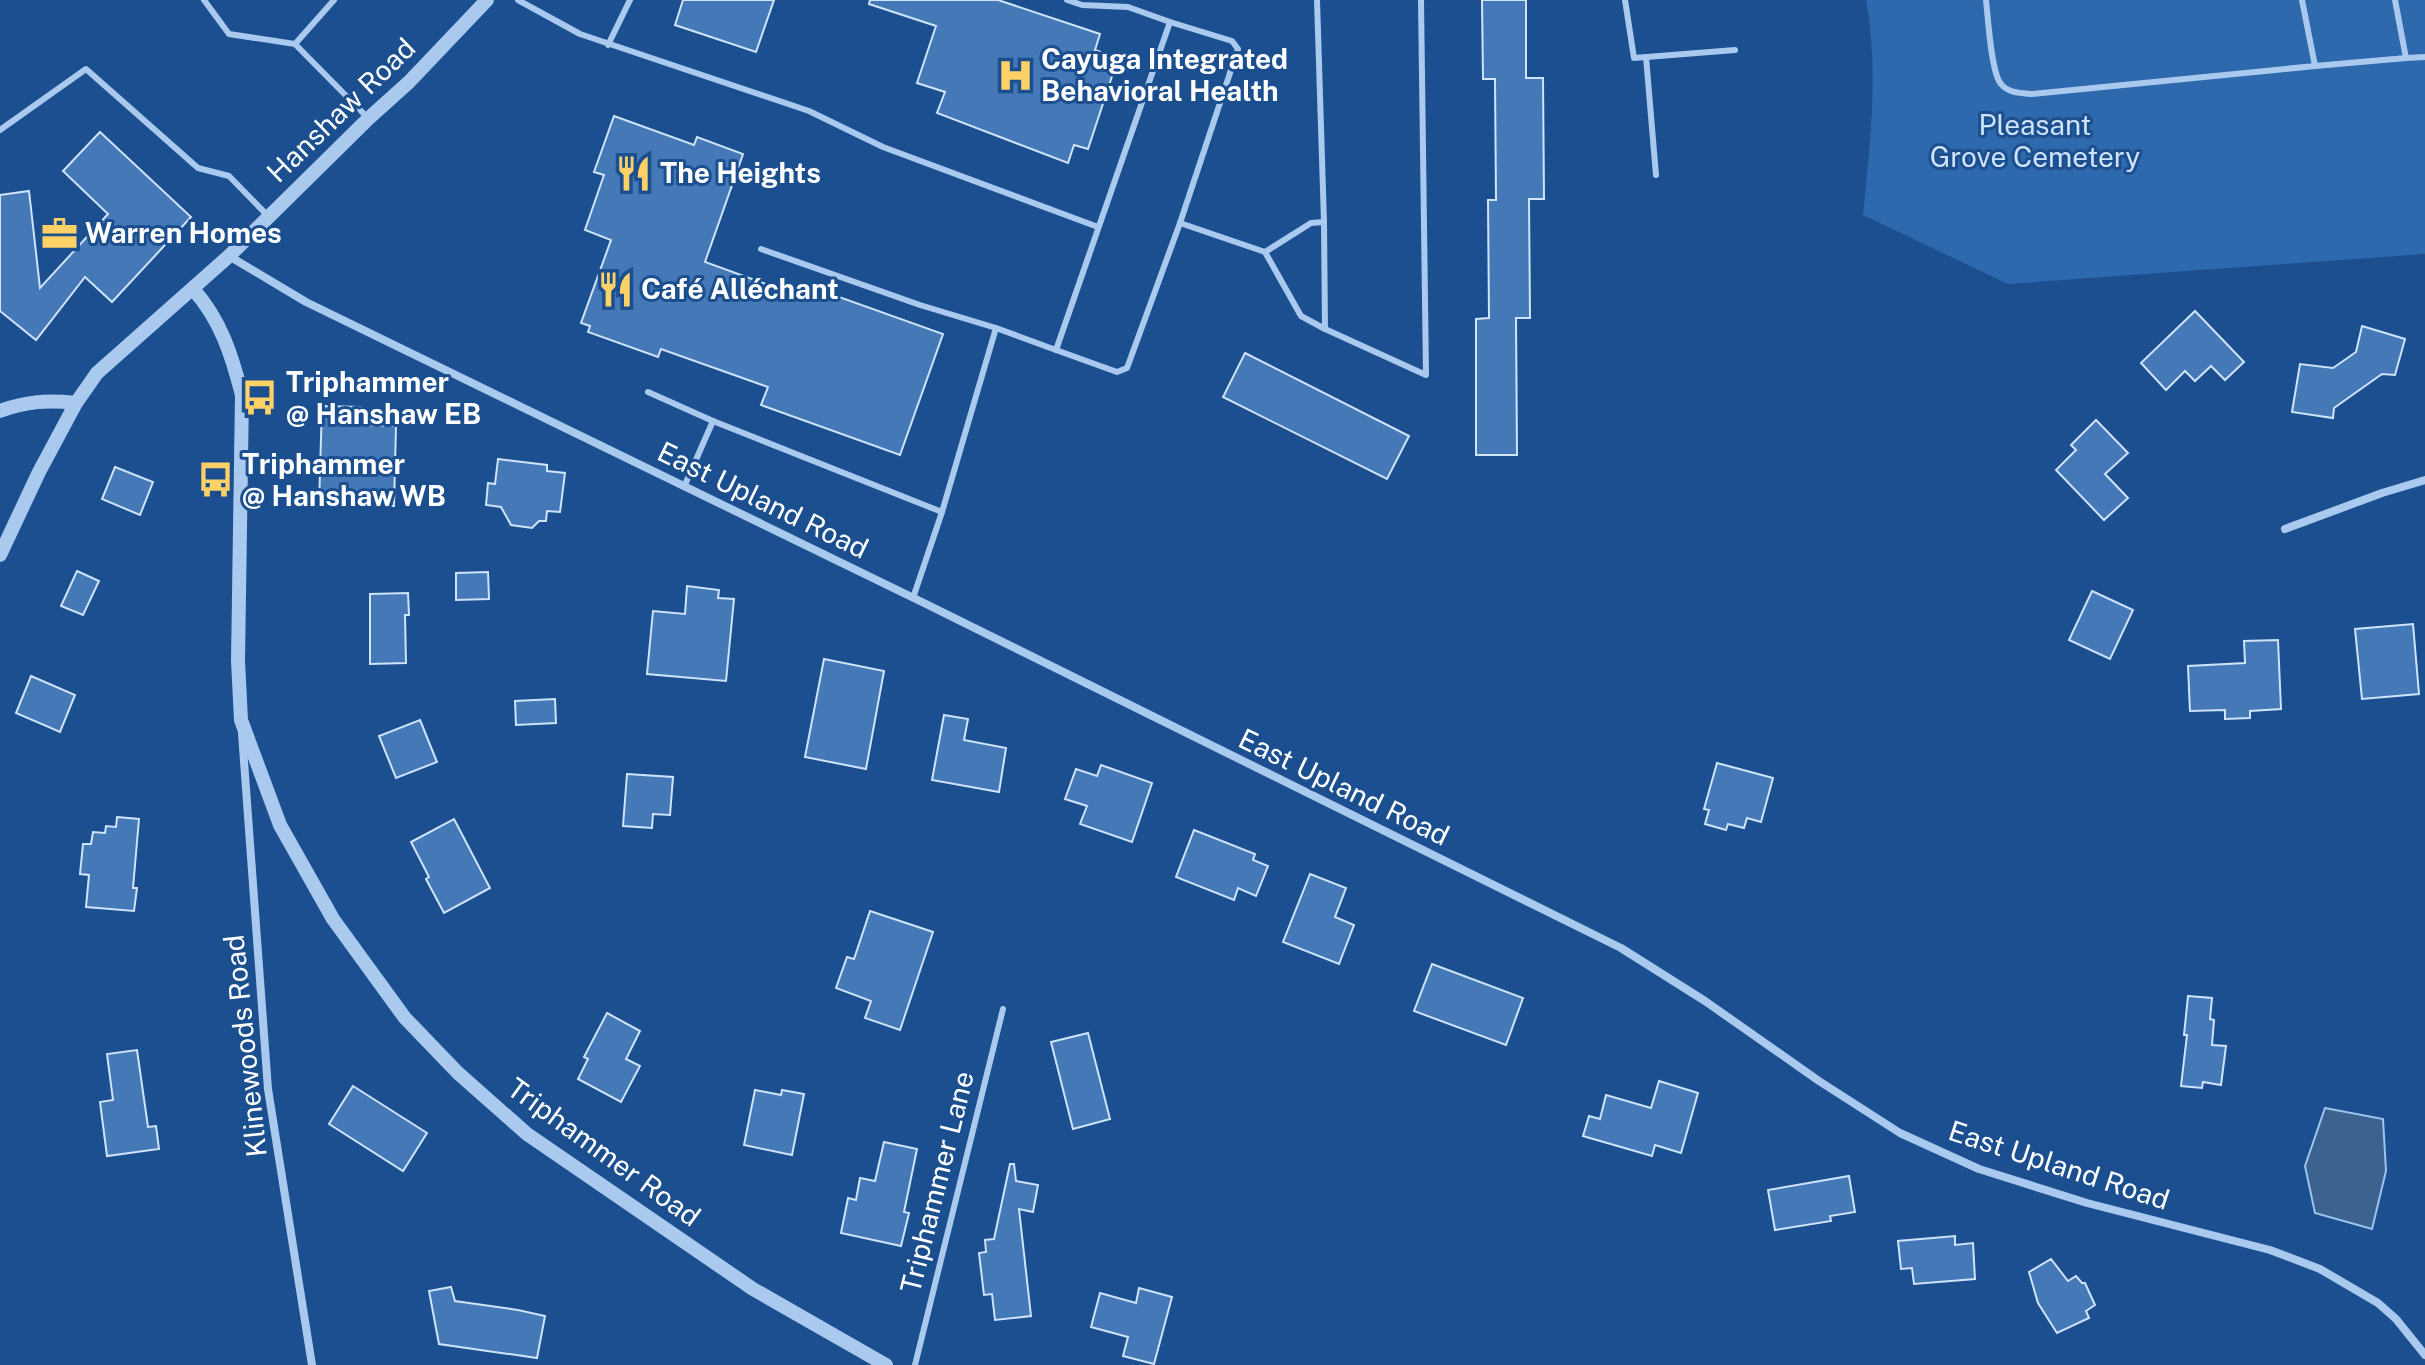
<svg xmlns="http://www.w3.org/2000/svg" width="2425" height="1365" font-family="'Public Sans',sans-serif">
<rect width="100%" height="100%" fill="#1b4f8f"/>
<path fill="#2e69ad" d="M 1866,0 L 2425,0 L 2425,254 L 2008,284 L 1863,215 C 1870,144 1879,71 1866,0 Z"/>
<path fill="#3c6290" stroke="#9cc4f0" stroke-width="2" d="M 2325,1108 L 2383,1119 L 2386,1171 L 2372,1229 L 2315,1213 L 2305,1166 Z"/>
<g fill="#4478b7" stroke="#cfe3fa" stroke-width="2">
<path d="M 683,0 L 774,0 L 756,52 L 675,25 Z"/>
<path d="M 870,0 L 998,0 L 1100,34 L 1095,50 L 1118,58 L 1088,149 L 1074,145 L 1068,163 L 937,113 L 945,92 L 917,83 L 936,26 L 869,4 Z"/>
<path d="M 1482,0 L 1526,0 L 1526,78 L 1543,78 L 1544,199 L 1529,199 L 1530,318 L 1516,318 L 1517,455 L 1476,455 L 1476,319 L 1489,318 L 1488,200 L 1496,200 L 1495,79 L 1483,79 Z"/>
<path d="M 614,116 L 694,145 L 697,137 L 743,154 L 705,262 L 796,295 L 800,283 L 943,334 L 900,455 L 761,405 L 768,387 L 661,349 L 658,357 L 588,332 L 590,326 L 581,323 L 611,240 L 585,230 L 604,175 L 594,172 Z"/>
<path d="M 100,132 L 191,217 L 112,302 L 85,277 L 36,340 L 0,311 L 0,195 L 29,191 L 40,288 L 108,214 L 63,171 Z"/>
<path d="M 2195,311 L 2244,362 L 2225,380 L 2211,366 L 2195,381 L 2185,371 L 2166,390 L 2141,363 Z"/>
<path d="M 2362,326 L 2405,339 L 2395,375 L 2382,374 L 2334,408 L 2333,418 L 2292,412 L 2300,364 L 2333,368 L 2356,352 Z"/>
<path d="M 1245,353 L 1409,436 L 1387,479 L 1223,397 Z"/>
<path d="M 322,406 L 361,407 L 360,425 L 396,426 L 394,506 L 319,504 Z"/>
<path d="M 2096,420 L 2128,453 L 2105,474 L 2128,498 L 2104,520 L 2056,470 L 2076,450 L 2071,445 Z"/>
<path d="M 498,459 L 547,465 L 547,471 L 565,473 L 560,512 L 547,511 L 546,521 L 539,521 L 532,528 L 511,525 L 501,507 L 486,505 L 488,483 L 495,484 Z"/>
<path d="M 115,467 L 153,482 L 140,515 L 102,499 Z"/>
<path d="M 77,571 L 99,581 L 83,615 L 61,606 Z"/>
<path d="M 488,572 L 489,599 L 456,600 L 456,573 Z"/>
<path d="M 687,586 L 719,590 L 718,598 L 734,599 L 726,681 L 647,674 L 653,611 L 685,614 Z"/>
<path d="M 2092,591 L 2133,610 L 2110,659 L 2069,640 Z"/>
<path d="M 408,593 L 409,615 L 405,615 L 406,663 L 370,664 L 370,594 Z"/>
<path d="M 2413,624 L 2419,694 L 2362,699 L 2355,629 Z"/>
<path d="M 2278,640 L 2281,709 L 2250,711 L 2250,718 L 2225,719 L 2225,710 L 2190,711 L 2188,666 L 2245,663 L 2244,641 Z"/>
<path d="M 824,659 L 884,671 L 866,769 L 805,757 Z"/>
<path d="M 31,676 L 75,695 L 60,732 L 16,713 Z"/>
<path d="M 555,699 L 556,723 L 516,725 L 515,701 Z"/>
<path d="M 944,715 L 968,719 L 964,740 L 1006,748 L 999,792 L 932,780 Z"/>
<path d="M 420,720 L 437,762 L 396,778 L 379,736 Z"/>
<path d="M 1717,763 L 1773,778 L 1761,822 L 1747,818 L 1744,828 L 1728,824 L 1726,830 L 1705,824 L 1709,810 L 1704,809 Z"/>
<path d="M 1101,765 L 1152,783 L 1132,842 L 1080,824 L 1087,806 L 1065,799 L 1076,769 L 1097,776 Z"/>
<path d="M 627,774 L 673,777 L 670,815 L 653,814 L 652,828 L 623,826 Z"/>
<path d="M 117,817 L 139,819 L 133,888 L 137,888 L 134,911 L 86,907 L 89,875 L 80,874 L 83,844 L 91,844 L 93,832 L 105,833 L 106,826 L 116,827 Z"/>
<path d="M 454,819 L 490,888 L 444,913 L 426,879 L 429,877 L 411,842 Z"/>
<path d="M 1194,830 L 1255,854 L 1253,860 L 1268,866 L 1256,896 L 1238,888 L 1234,900 L 1176,877 Z"/>
<path d="M 1310,874 L 1346,888 L 1335,917 L 1354,925 L 1339,964 L 1283,942 Z"/>
<path d="M 870,911 L 933,932 L 900,1030 L 865,1018 L 871,1001 L 836,988 L 847,957 L 854,959 Z"/>
<path d="M 1432,964 L 1523,998 L 1506,1045 L 1414,1011 Z"/>
<path d="M 2188,996 L 2212,998 L 2210,1019 L 2214,1020 L 2212,1045 L 2226,1046 L 2221,1085 L 2203,1082 L 2202,1088 L 2181,1086 L 2187,1035 L 2184,1035 Z"/>
<path d="M 607,1013 L 640,1031 L 626,1059 L 640,1066 L 621,1102 L 578,1079 L 588,1059 L 584,1057 Z"/>
<path d="M 1088,1033 L 1110,1119 L 1073,1129 L 1051,1042 Z"/>
<path d="M 137,1050 L 148,1127 L 156,1126 L 159,1149 L 107,1156 L 100,1102 L 113,1100 L 107,1054 Z"/>
<path d="M 1659,1081 L 1698,1093 L 1681,1153 L 1655,1145 L 1652,1156 L 1583,1136 L 1589,1116 L 1600,1119 L 1606,1095 L 1651,1108 Z"/>
<path d="M 353,1086 L 427,1133 L 403,1171 L 329,1124 Z"/>
<path d="M 755,1090 L 781,1095 L 782,1090 L 804,1094 L 792,1155 L 744,1145 Z"/>
<path d="M 884,1142 L 917,1149 L 904,1212 L 909,1213 L 901,1246 L 841,1233 L 848,1198 L 856,1200 L 860,1178 L 875,1181 Z"/>
<path d="M 1010,1164 L 1014,1164 L 1016,1181 L 1038,1185 L 1033,1212 L 1019,1209 L 1031,1316 L 995,1320 L 992,1294 L 984,1295 L 979,1253 L 986,1252 L 985,1240 L 994,1239 Z"/>
<path d="M 1849,1176 L 1855,1212 L 1830,1216 L 1831,1221 L 1775,1230 L 1768,1190 Z"/>
<path d="M 1955,1236 L 1955,1245 L 1973,1243 L 1975,1279 L 1914,1284 L 1912,1268 L 1901,1269 L 1898,1241 Z"/>
<path d="M 2051,1259 L 2068,1281 L 2076,1276 L 2082,1283 L 2085,1283 L 2095,1305 L 2086,1311 L 2089,1318 L 2057,1333 L 2038,1303 L 2029,1272 Z"/>
<path d="M 451,1287 L 455,1301 L 518,1310 L 545,1316 L 537,1358 L 439,1344 L 429,1291 Z"/>
<path d="M 1139,1288 L 1172,1297 L 1154,1364 L 1123,1356 L 1128,1337 L 1091,1327 L 1100,1293 L 1136,1303 Z"/>
</g>
<g fill="none" stroke-linecap="round" stroke-linejoin="round">
<g stroke="#a9c9ee" stroke-width="6">
<path d="M 204,0 L 229,34 L 295,44 L 368,118"/>
<path d="M 518,0 L 580,34 L 809,111 L 883,147 L 1098,227"/>
<path d="M 1317,0 L 1324,222 L 1325,329"/>
<path d="M 1625,0 L 1634,58 L 1735,50"/>
<path d="M 1986,0 C 1988,17 1991,73 2001,84 C 2008,93 2021,93 2032,94 L 2315,66 L 2302,0"/>
<path d="M 295,44 L 334,0"/>
<path d="M 608,45 L 630,0"/>
<path d="M 1646,57 L 1656,175"/>
<path d="M 2406,58 L 2425,57"/>
<path d="M 2315,66 L 2406,58 L 2395,0"/>
<path d="M 0,130 L 86,69 L 198,168 L 229,176 L 269,217"/>
<path d="M 1180,223 L 1265,252 L 1301,316 L 1325,329 L 1426,375 L 1421,0"/>
<path d="M 761,249 L 920,305 L 996,328"/>
<path d="M 1265,252 L 1311,223 L 1324,222"/>
<path d="M 1056,350 L 1117,372 L 1127,368 L 1180,223 L 1238,49 L 1232,41 L 1170,22"/>
<path d="M 648,392 L 713,421 L 942,512"/>
<path d="M 684,487 L 713,421"/>
<path d="M 913,598 L 942,512 L 996,328 L 1056,350 L 1170,22 L 1128,7 L 1082,5 L 1067,0"/>
<path d="M 915,1365 L 1003,1009"/>
</g>
<g stroke="#a9c9ee" stroke-width="8">
<path d="M 229,256 L 306,302 L 924,603 L 1621,948 L 1705,1001 L 1819,1081 L 1900,1133 L 1979,1169 L 2087,1203 L 2270,1250 L 2320,1269 L 2378,1303 L 2396,1319 L 2425,1355"/>
<path d="M 2285,529 L 2382,493 L 2425,480"/>
<path d="M 242,734 L 268,1089 L 312,1365"/>
</g>
<g stroke="#a9c9ee" stroke-width="14">
<path d="M 193,289 C 221,320 232,356 242,395 L 238,661 L 241,720 L 280,825 L 333,919 L 405,1018 L 458,1073 L 527,1134 L 753,1289 L 886,1365"/>
<path d="M 0,411 C 27,401 48,400 76,403"/>
<path d="M 0,555 L 39,472 L 76,403 L 97,373 L 229,256 L 369,118 L 409,82 L 487,0"/>
</g>
</g>
<defs>
<symbol id="hospital-bare" viewBox="-9 -9 18 18"><path d="M-5-5h3v3.5h4V-5h3V5h-3V1.5h-4V5h-3Z" fill="#ffd166" stroke="#1b4f8f" stroke-width="2.5" paint-order="stroke"/></symbol>
<symbol id="restaurant-bare" viewBox="-9 -9 18 18"><path d="M-5-6h1v4h1v-4h1v4h1v-4h1v5L-1.5 .5V6h-2V.5L-5-1ZM5-6V6H3V1.5H1.5Q1.5-4 5-6Z" fill="#ffd166" stroke="#1b4f8f" stroke-width="2.5" paint-order="stroke"/></symbol>
<symbol id="office-bare" viewBox="-9 -9 18 18"><path d="M-6-3h4V-5.5h4V-3h4V5H-6ZM-1-4.5V-3h2v-1.5ZM-6 0V1H6V0Z" fill="#ffd166" stroke="#1b4f8f" stroke-width="2.5" paint-order="stroke"/></symbol>
<symbol id="bus-bare" viewBox="-9 -9 18 18"><path d="M-5-6H5V4H4V6H2V4H-2V6H-4V4H-5ZM-3.5-4V0h7V-4ZM-3.5 1.2v1.5H-2V1.2ZM2 1.2v1.5H3.5V1.2Z" fill="#ffd166" stroke="#1b4f8f" stroke-width="2.5" paint-order="stroke"/></symbol>
</defs>
<g fill-rule="evenodd">
<use href="#hospital-bare" x="990" y="50" width="51" height="51"/>
<use href="#restaurant-bare" x="608" y="148" width="51" height="51"/>
<use href="#office-bare" x="34" y="208" width="51" height="51"/>
<use href="#restaurant-bare" x="590" y="264" width="51" height="51"/>
<use href="#bus-bare" x="234" y="372" width="51" height="51"/>
<use href="#bus-bare" x="190" y="454" width="51" height="51"/>
</g>
<g text-anchor="middle" stroke-width="6" stroke-linejoin="round" paint-order="stroke">
<g font-size="28" font-weight="bold" fill="#fff" stroke="#1b4f8f" text-anchor="start">
<text x="1041" y="69">Cayuga Integrated<tspan x="1041" dy="32">Behavioral Health</tspan></text>
<text x="660" y="183">The Heights</text>
<text x="85" y="243">Warren Homes</text>
<text x="641" y="299">Café Alléchant</text>
<text x="286" y="392">Triphammer<tspan x="286" dy="32">@ Hanshaw EB</tspan></text>
<text x="242" y="474">Triphammer<tspan x="242" dy="32">@ Hanshaw WB</tspan></text>
</g>
<g font-size="28" fill="#fff" stroke="#1b4f8f">
<text transform="translate(341 110) rotate(-44)" y="10">Hanshaw Road</text>
<text transform="translate(763 500) rotate(26)" y="10">East Upland Road</text>
<text transform="translate(1344 787) rotate(26)" y="10">East Upland Road</text>
<text transform="translate(245 1046) rotate(-96)" y="10">Klinewoods Road</text>
<text transform="translate(604 1152) rotate(36)" y="10">Triphammer Road</text>
<text transform="translate(2059 1165) rotate(18)" y="10">East Upland Road</text>
<text transform="translate(937 1182) rotate(-76)" y="10">Triphammer Lane</text>
</g>
<g font-size="28" fill="#cfe3fa" stroke="#1b4f8f">
<text x="2035" y="135">Pleasant<tspan x="2035" dy="32">Grove Cemetery</tspan></text>
</g>
</g>
</svg>
